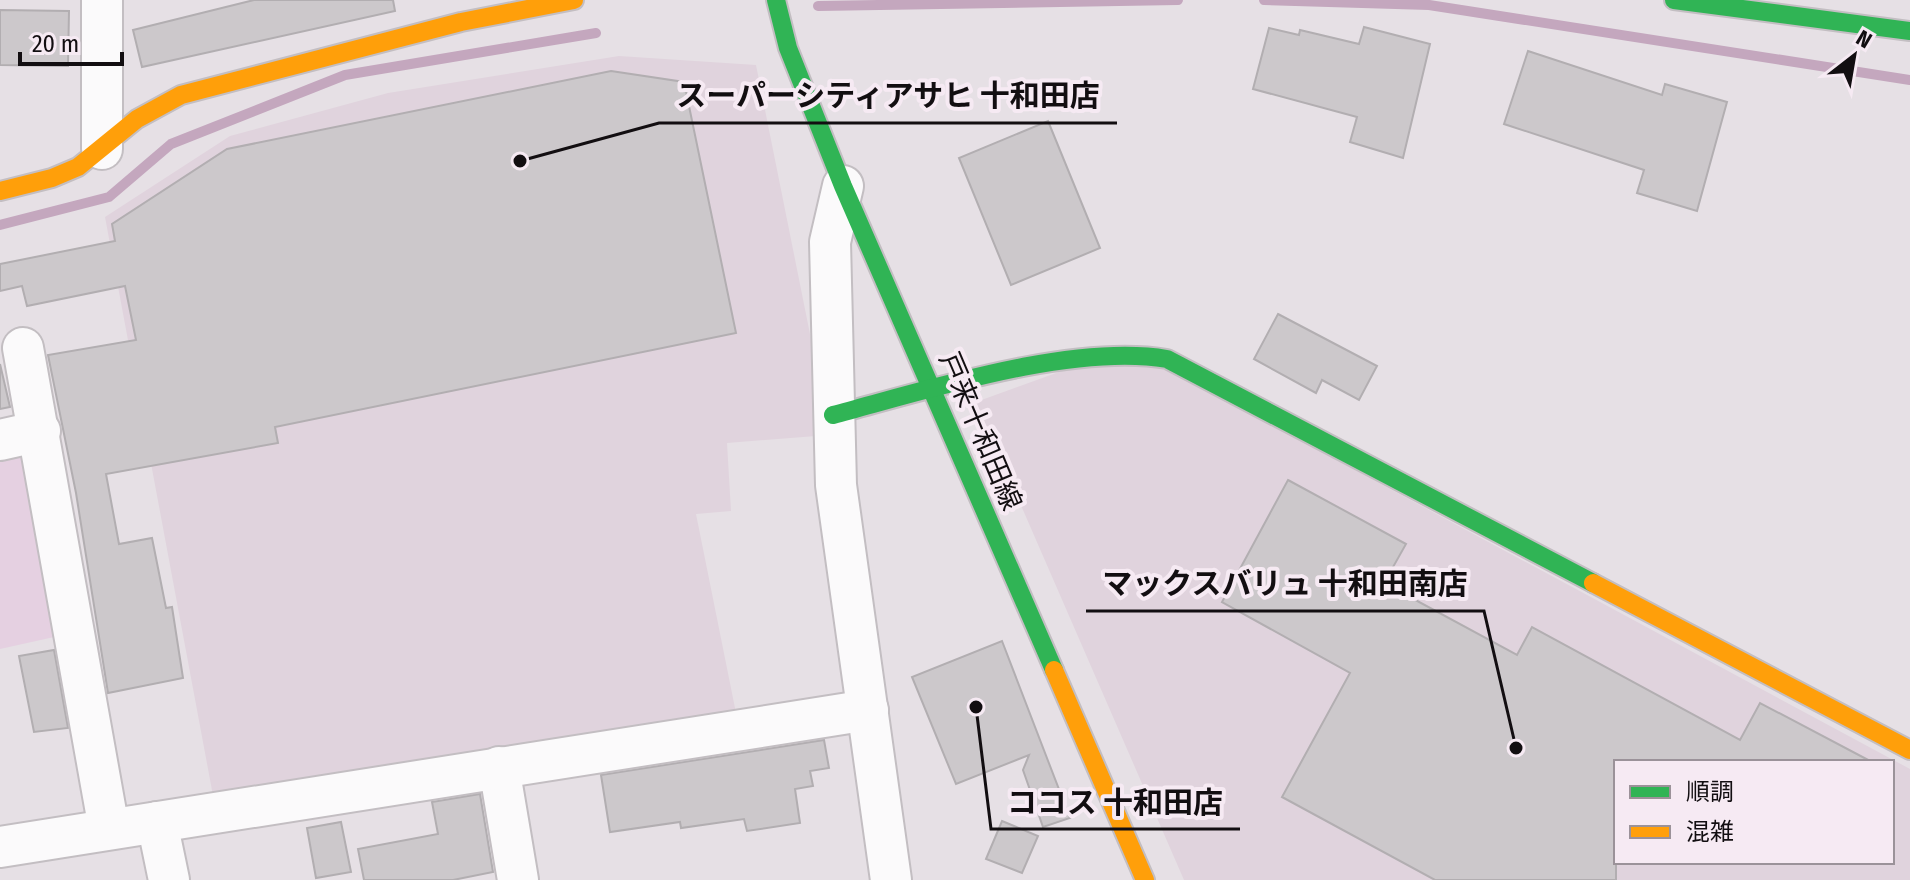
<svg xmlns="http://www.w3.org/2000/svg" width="1910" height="880" font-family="'Fira Sans Condensed','Noto Sans JP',sans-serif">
<rect width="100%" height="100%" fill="#e6e0e5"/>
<g fill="#e0d3dd" fill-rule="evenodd">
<path d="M 619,56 L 756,65 L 814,354 L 816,436 L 727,443 L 731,511 L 696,514 L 737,718 L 214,801 L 105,217 L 230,136 L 388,93 Z"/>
<path d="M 1158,364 L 1910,769 L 1910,880 L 1184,880 L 976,402 L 1070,368 ZM 1616,762 L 1892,762 L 1892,862 L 1616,862 Z"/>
</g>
<path fill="#e5d0e1" d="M 27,453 L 63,635 L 0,649 L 0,459 Z"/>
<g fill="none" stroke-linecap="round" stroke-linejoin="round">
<g stroke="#c4a7be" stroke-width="10">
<path d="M 1264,0 L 1429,5 L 1910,80"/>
<path d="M 818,6 L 1178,0"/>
<path d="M 0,225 L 109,197 L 171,144 L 345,75 L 596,33"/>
</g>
</g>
<g fill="#ccc8cb" stroke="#b2aeb1" stroke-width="2">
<path d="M 254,0 L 393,0 L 395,11 L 142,67 L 133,30 Z"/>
<path d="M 0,10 L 69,11 L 68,66 L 0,65 Z"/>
<path d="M 1364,27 L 1430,44 L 1403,158 L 1350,142 L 1357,117 L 1253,89 L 1269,28 L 1299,35 L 1300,30 L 1359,44 Z"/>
<path d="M 1528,51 L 1662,95 L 1665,84 L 1727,102 L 1697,211 L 1637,193 L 1644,170 L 1504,124 Z"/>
<path d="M 611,71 L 684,82 L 736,333 L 275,427 L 278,443 L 106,474 L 119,544 L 152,538 L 166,608 L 172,607 L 183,678 L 108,693 L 76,493 L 48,355 L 136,340 L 125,286 L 27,306 L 22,286 L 0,291 L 0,264 L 115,241 L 112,224 L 227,149 Z"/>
<path d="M 1048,121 L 1100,248 L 1011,285 L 959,158 Z"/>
<path d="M 1278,314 L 1377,366 L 1359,400 L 1322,380 L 1316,393 L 1254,359 Z"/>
<path d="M 0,364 L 10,407 L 0,409 Z"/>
<path d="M 1288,480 L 1406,544 L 1384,583 L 1517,655 L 1532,627 L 1740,740 L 1760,703 L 1872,762 L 1616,762 L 1616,880 L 1435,880 L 1282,797 L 1350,673 L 1222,602 Z"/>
<path d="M 1002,641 L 1070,818 L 1043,827 L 1023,770 L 1029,755 L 956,784 L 912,677 Z"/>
<path d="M 54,650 L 68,728 L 34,732 L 19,656 Z"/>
<path d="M 824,740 L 829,768 L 810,771 L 813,786 L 795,789 L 800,823 L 747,831 L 744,819 L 681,828 L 680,822 L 610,832 L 601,775 Z"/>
<path d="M 480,794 L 493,872 L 453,880 L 364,880 L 358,849 L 438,834 L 432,802 Z"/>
<path d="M 1002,821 L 1038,836 L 1022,873 L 986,859 Z"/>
<path d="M 341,822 L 351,872 L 316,878 L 307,828 Z"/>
</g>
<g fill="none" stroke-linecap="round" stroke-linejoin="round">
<defs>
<g id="street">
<path d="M 102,0 L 102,149"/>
<path d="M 843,186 L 830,242 L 836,485 L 891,880"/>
<path d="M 23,348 L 109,829"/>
<path d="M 0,440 L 40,431"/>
<path d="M 499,767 L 518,880"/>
<path d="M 157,822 L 169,880"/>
<path d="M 0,847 L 868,710"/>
</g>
<g id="fast">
<path d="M 776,0 L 788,48 L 843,186 L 1054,670"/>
<path d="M 1674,0 L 1910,31"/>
<path d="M 833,415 C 927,390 1073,343 1167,359 L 1593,583"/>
</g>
<g id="slow">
<path d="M 0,191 L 52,178 L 78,167 L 137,119 L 181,95 L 461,22 L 574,0"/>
<path d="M 1593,583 L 1910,750"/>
<path d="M 1054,670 L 1145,880"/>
</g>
</defs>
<use href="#street" stroke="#c3bec2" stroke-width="44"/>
<use href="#fast" stroke="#c3bec2" stroke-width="22"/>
<use href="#slow" stroke="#c3bec2" stroke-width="22"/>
<use href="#street" stroke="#fbfafb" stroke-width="40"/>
<use href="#fast" stroke="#30b455" stroke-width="18"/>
<use href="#slow" stroke="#ff9f0a" stroke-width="18"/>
</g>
<g text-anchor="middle" stroke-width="8" stroke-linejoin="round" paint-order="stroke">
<g font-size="28" fill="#120e11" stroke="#f6eaf3">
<text transform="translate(981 431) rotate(67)" y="10">戸来十和田線</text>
</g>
</g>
<path fill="none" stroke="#120e11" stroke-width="3" d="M520 161L659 123H1117M1516 748L1484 611H1086M976 707L991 829H1240"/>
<g fill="#120e11" stroke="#f6eaf3" stroke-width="3">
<circle cx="520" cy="161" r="8"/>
<circle cx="1516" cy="748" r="8"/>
<circle cx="976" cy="707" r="8"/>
</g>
<g font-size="30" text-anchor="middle" font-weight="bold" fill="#120e11" stroke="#f6eaf3" stroke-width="8" stroke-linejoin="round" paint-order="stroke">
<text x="888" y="106">スーパーシティアサヒ 十和田店</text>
<text x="1285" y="594">マックスバリュ 十和田南店</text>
<text x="1115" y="813">ココス 十和田店</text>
</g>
<rect x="1614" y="760" width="280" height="104" fill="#f6eaf3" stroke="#9b9299" stroke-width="2"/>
<rect x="1630" y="786" width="40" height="12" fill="#30b455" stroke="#9b9299" stroke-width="2"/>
<text x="1686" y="800" font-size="24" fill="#120e11">順調</text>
<rect x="1630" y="826" width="40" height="12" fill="#ff9f0a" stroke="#9b9299" stroke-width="2"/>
<text x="1686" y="840" font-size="24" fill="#120e11">混雑</text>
<g transform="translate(1854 56) rotate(31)" stroke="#f6eaf3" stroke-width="6" paint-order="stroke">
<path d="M0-6L14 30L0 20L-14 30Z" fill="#120e11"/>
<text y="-12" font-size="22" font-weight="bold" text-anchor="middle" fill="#120e11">N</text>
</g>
<path d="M20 52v12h102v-12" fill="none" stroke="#120e11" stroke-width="4"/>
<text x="32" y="52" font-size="24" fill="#120e11" stroke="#f6eaf3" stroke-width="6" paint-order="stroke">20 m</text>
</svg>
